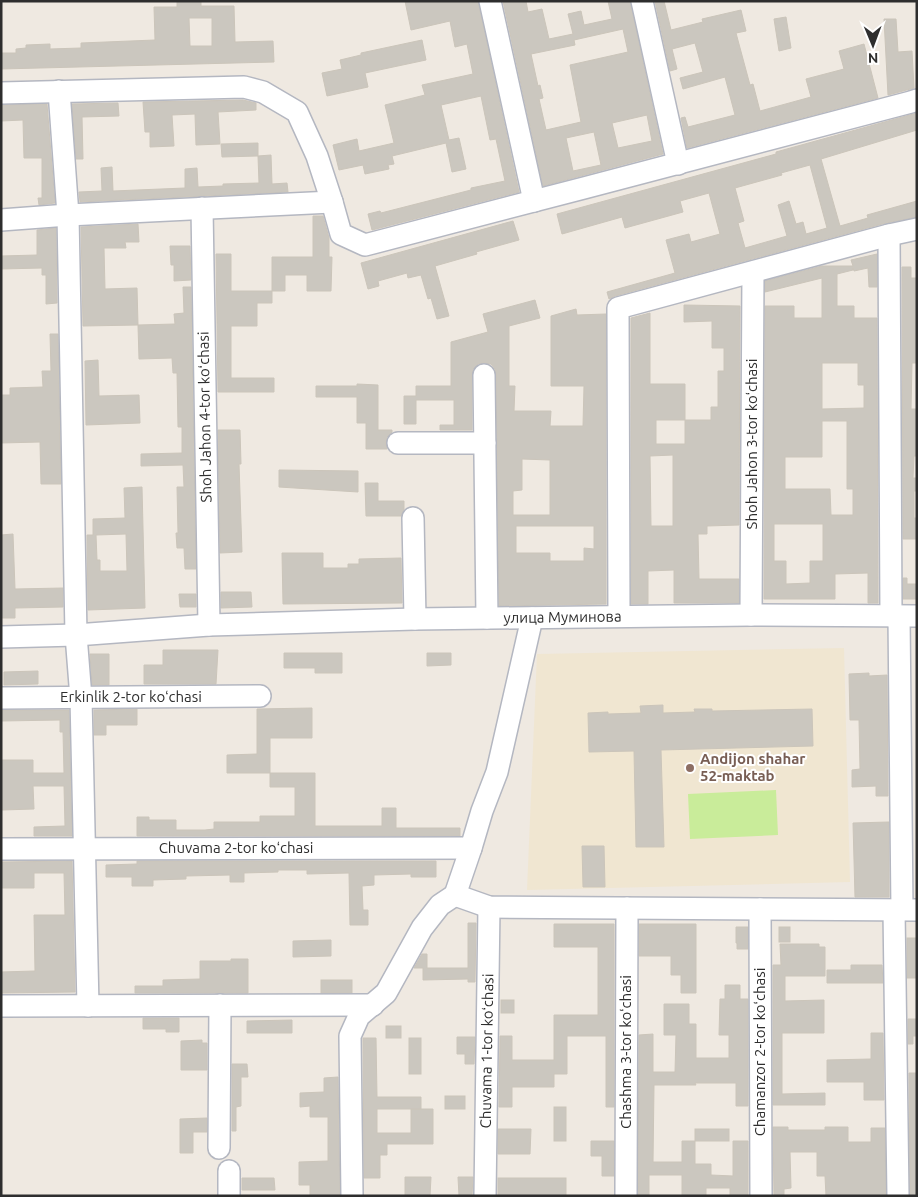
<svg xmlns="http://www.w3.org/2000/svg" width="918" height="1197" font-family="Ubuntu,sans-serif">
<rect width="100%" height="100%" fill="#efe9e1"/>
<path fill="#f0e6d1" d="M 844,648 L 850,882 L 527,890 L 537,654 Z"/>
<path fill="#c9ec9a" d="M 776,790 L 778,835 L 690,839 L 688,794 Z"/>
<g fill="#cbc7bf" stroke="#cbc5ba" fill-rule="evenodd">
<path d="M 177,1 L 201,1 L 201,6 L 234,6 L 235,42 L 273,41 L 274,62 L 1,69 L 1,53 L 16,53 L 16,49 L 26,48 L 26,45 L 50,44 L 50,49 L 81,48 L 81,43 L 155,40 L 154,7 L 177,7 ZM 189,18 L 212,18 L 212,46 L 190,46 Z"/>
<path d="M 405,1 L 478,1 L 519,192 L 372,230 L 368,214 L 380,211 L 381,213 L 471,190 L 471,188 L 505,181 L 496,139 L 490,140 L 481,96 L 441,105 L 449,140 L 459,138 L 466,169 L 452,172 L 446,143 L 392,156 L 394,164 L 388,165 L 389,169 L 365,174 L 363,165 L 339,170 L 333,145 L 357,139 L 359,151 L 394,143 L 385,105 L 425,95 L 422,85 L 473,74 L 467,44 L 455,47 L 450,21 L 411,30 Z"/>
<path d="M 503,1 L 526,1 L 528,12 L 542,9 L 549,39 L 573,34 L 568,14 L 581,11 L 584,25 L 612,19 L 608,1 L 630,1 L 663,154 L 543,186 ZM 623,29 L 628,52 L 570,65 L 581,122 L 546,130 L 539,99 L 543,98 L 540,85 L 538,86 L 531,54 L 575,45 L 574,40 ZM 647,115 L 652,141 L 618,148 L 612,123 ZM 594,132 L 601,165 L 573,171 L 566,138 Z"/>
<path d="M 655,1 L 664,1 L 671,30 L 703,22 L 702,19 L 741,10 L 746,31 L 736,33 L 750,85 L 753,84 L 760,111 L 811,97 L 806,79 L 844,69 L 839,51 L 864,44 L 878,98 L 687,148 L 681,118 L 685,117 L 688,127 L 735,115 L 725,77 L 683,89 L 680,78 L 703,72 L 695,43 L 672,49 L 677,69 L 670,71 Z"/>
<path d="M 786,17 L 791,48 L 779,51 L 774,19 Z"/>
<path d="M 884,19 L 896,19 L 898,52 L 912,51 L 914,88 L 888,95 Z"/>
<path d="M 422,40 L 426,60 L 365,73 L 368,87 L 327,96 L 322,73 L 342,69 L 340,60 L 361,55 L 361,53 Z"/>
<path d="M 243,100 L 256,103 L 256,110 L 218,112 L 220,144 L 196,145 L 195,114 L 172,115 L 174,146 L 150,147 L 150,132 L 145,132 L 143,102 Z"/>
<path d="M 118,103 L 119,116 L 82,117 L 83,159 L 76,159 L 72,104 Z"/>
<path d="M 47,104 L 55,203 L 39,205 L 38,198 L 42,198 L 42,158 L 24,158 L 23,120 L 1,121 L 1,105 Z"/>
<path d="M 917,113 L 917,130 L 821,159 L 840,226 L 868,218 L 867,215 L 917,201 L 917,217 L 886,223 L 615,296 L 609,299 L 607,292 L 675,273 L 666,240 L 689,234 L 691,242 L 720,234 L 709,193 L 680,201 L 683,212 L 625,228 L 622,217 L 562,234 L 557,214 L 776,154 L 776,152 ZM 810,165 L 827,228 L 806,234 L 803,222 L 796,224 L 789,201 L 778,205 L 787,236 L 745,248 L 738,223 L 744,221 L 735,188 L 782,175 L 781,173 Z"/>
<path d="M 258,143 L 258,156 L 222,157 L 221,144 Z"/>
<path d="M 271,155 L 272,184 L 287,183 L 288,192 L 80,202 L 79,192 L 102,191 L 101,168 L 112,167 L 113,191 L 185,188 L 185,169 L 197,168 L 198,187 L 223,186 L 223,184 L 259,183 L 258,156 Z"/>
<path d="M 313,216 L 323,216 L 329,238 L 329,257 L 332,257 L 331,291 L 307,291 L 307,275 L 285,275 L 285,291 L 272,291 L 272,257 L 313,257 Z"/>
<path d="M 513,221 L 519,240 L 476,252 L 477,254 L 435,266 L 449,316 L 437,319 L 431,298 L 428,299 L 421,275 L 408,278 L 407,273 L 378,281 L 379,286 L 368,289 L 361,263 Z"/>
<path d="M 138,224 L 139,242 L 125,242 L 126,248 L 104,248 L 105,289 L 137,288 L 138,325 L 83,326 L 81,227 Z"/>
<path d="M 56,228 L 57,303 L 46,304 L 46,275 L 42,275 L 42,268 L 1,269 L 1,256 L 37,255 L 37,230 Z"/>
<path d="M 170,246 L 190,246 L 191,280 L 174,281 L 174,265 L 171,265 Z"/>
<path d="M 216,254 L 231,254 L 231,291 L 272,291 L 272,303 L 257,303 L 257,326 L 231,326 L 231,378 L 274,378 L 274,392 L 218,392 Z"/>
<path d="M 877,254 L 877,287 L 869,287 L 868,268 L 854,271 L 853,268 L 853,270 L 837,274 L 837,306 L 854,306 L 854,318 L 877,318 L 878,603 L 868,603 L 868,573 L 835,574 L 835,599 L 764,599 L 765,306 L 794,306 L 794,318 L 822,318 L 822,278 L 765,292 L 765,281 L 822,266 L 853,266 L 851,260 ZM 822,363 L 858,363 L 858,385 L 864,385 L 864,408 L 822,409 ZM 822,421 L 847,421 L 847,489 L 853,489 L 853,515 L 831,515 L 830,489 L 785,489 L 785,457 L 822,457 ZM 774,524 L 823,524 L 823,561 L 810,561 L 810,583 L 786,584 L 786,561 L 774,561 Z"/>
<path d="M 902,267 L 911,267 L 911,278 L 917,278 L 917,363 L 912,363 L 911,409 L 917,409 L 917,456 L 914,456 L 913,478 L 917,478 L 917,491 L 914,491 L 914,518 L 917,518 L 917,539 L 903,539 Z"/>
<path d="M 183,287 L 191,287 L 196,569 L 185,569 L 184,548 L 177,548 L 176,533 L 178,533 L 177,487 L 184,487 L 183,465 L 141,466 L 141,454 L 182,453 L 182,427 L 178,427 L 177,373 L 173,373 L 172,358 L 139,359 L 138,325 L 175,324 L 174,314 L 184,313 Z"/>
<path d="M 535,300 L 540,318 L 509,326 L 509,386 L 515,386 L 514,411 L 551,411 L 550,426 L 583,426 L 584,386 L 551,386 L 551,316 L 576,309 L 577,315 L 606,314 L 606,604 L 499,606 L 496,375 L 495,369 L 491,364 L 484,363 L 478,364 L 473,369 L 472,375 L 472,430 L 440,430 L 440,425 L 454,425 L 454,400 L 416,400 L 416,424 L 404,424 L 404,396 L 416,396 L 416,386 L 451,386 L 451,342 L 488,332 L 483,314 ZM 522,459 L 550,460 L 550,515 L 513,515 L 513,491 L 522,490 ZM 516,526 L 594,526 L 594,549 L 584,548 L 584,561 L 550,561 L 550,553 L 516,553 Z"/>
<path d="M 684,305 L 740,306 L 739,525 L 707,526 L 707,534 L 698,534 L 699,579 L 739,579 L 739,603 L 674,603 L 674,570 L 648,571 L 648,604 L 631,604 L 631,318 L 650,313 L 650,384 L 685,384 L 685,420 L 711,420 L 711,407 L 718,407 L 718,371 L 724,371 L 724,348 L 712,348 L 712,321 L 684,322 ZM 656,420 L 685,420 L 685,444 L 656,444 ZM 673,455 L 673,526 L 651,526 L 650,456 Z"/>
<path d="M 50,334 L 58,334 L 61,484 L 41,484 L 40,442 L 1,443 L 1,395 L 10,395 L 10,388 L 43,387 L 42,371 L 51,371 Z"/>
<path d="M 98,360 L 99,396 L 139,395 L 140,423 L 86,425 L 85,361 Z"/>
<path d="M 357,384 L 378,385 L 378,430 L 392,430 L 392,432 L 387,437 L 386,443 L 387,449 L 366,449 L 366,423 L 357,423 L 357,397 L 316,397 L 316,386 L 357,386 Z"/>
<path d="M 218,430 L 240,430 L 241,464 L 239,464 L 242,552 L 220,553 Z"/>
<path d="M 279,470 L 358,471 L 358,492 L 279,487 Z"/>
<path d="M 365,483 L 378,483 L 378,501 L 404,501 L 404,510 L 401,516 L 366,516 Z"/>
<path d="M 142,487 L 145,608 L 88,610 L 87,535 L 93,535 L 93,519 L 125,518 L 124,488 ZM 126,534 L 127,571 L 100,571 L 100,560 L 97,560 L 96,535 Z"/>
<path d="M 13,534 L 15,589 L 63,588 L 63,607 L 15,608 L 15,618 L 1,618 L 1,535 Z"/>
<path d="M 282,553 L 323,553 L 323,568 L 348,568 L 348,564 L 359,564 L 359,559 L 401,558 L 402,603 L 283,604 Z"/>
<path d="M 903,578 L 907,578 L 907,584 L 917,584 L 917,599 L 903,599 Z"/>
<path d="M 221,592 L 251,592 L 252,607 L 221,608 Z"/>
<path d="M 179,594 L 196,594 L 196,607 L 180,607 Z"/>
<path d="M 163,650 L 218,650 L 216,684 L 144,684 L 144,665 L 163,665 Z"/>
<path d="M 284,653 L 342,653 L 342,673 L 315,673 L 315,668 L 284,668 Z"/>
<path d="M 427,653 L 451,653 L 451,665 L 427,666 Z"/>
<path d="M 90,654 L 109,654 L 109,685 L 92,685 Z"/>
<path d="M 38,671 L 38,684 L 4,685 L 4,672 Z"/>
<path d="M 869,673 L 869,676 L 887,675 L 888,796 L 876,796 L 876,786 L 852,787 L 852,770 L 860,769 L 859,720 L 850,720 L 849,674 Z"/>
<path d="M 663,705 L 663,713 L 695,712 L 694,709 L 712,709 L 712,711 L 812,709 L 813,746 L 661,750 L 664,847 L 636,847 L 634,751 L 589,752 L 588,713 L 608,712 L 608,714 L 641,713 L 640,706 Z"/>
<path d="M 312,708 L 312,738 L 270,738 L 270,773 L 227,773 L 227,755 L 257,754 L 257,709 Z"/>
<path d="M 137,709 L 137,725 L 106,725 L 106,735 L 94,735 L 94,710 Z"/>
<path d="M 1,710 L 69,710 L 72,836 L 34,836 L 34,827 L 65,826 L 64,786 L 33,786 L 34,809 L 2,810 L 1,760 L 33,760 L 33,773 L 64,773 L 63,732 L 60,732 L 60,720 L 1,721 Z"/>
<path d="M 270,773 L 315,773 L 315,826 L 382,826 L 382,808 L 396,808 L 396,828 L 460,828 L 460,836 L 137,836 L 137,817 L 149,817 L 149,820 L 176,820 L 176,830 L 205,830 L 214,829 L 214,822 L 260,822 L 260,816 L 295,816 L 295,787 L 270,787 Z"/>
<path d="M 889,822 L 889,897 L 855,897 L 853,823 Z"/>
<path d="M 582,846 L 604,846 L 605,887 L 583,887 Z"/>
<path d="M 72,861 L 75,992 L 1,993 L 1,972 L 35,971 L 34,915 L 65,915 L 64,873 L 34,873 L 34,888 L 1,888 L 1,862 Z"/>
<path d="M 137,861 L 436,861 L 436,877 L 411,877 L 411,874 L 374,875 L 374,885 L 362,886 L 363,910 L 368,910 L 368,925 L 350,925 L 349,873 L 307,874 L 307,870 L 278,870 L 278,872 L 244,873 L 244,882 L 230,882 L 230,875 L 186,876 L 186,879 L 153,880 L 153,886 L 132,886 L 132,877 L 106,877 L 106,865 L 137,864 Z"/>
<path d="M 468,923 L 476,923 L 475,982 L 468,982 L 468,979 L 423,980 L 423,968 L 414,968 L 422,954 L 427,954 L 427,968 L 468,968 Z"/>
<path d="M 554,924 L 614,924 L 614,1107 L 606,1107 L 606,1036 L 567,1036 L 567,1074 L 554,1074 L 554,1087 L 512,1087 L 512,1107 L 499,1107 L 500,1036 L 512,1036 L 512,1060 L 554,1060 L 554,1015 L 598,1015 L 598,947 L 554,947 Z"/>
<path d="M 639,924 L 696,924 L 696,993 L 681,993 L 681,975 L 671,975 L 671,956 L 639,956 Z"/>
<path d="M 736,927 L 748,927 L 748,949 L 737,949 L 737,943 L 736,943 Z"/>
<rect x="779" y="927" width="11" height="15"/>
<rect x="907" y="938" width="10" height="40"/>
<path d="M 331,940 L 331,956 L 293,957 L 293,941 Z"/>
<path d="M 780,944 L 819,944 L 819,947 L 825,947 L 825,976 L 785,976 L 785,1001 L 824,1000 L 824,1033 L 782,1033 L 782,1094 L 825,1093 L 825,1105 L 773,1105 L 773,965 L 781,965 Z"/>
<path d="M 231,959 L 248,959 L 248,993 L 135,993 L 135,986 L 163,986 L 163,980 L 200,979 L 200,961 L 231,961 Z"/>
<path d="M 851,965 L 882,965 L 883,983 L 827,983 L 827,970 L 851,970 Z"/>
<rect x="321" y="980" width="31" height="13"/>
<path d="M 725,985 L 740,985 L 740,999 L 748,999 L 748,1106 L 736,1106 L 736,1083 L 695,1083 L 696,1085 L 654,1085 L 653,1162 L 682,1162 L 682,1141 L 695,1141 L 695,1164 L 711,1164 L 711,1175 L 733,1176 L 733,1141 L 748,1141 L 748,1196 L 730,1196 L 730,1188 L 706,1188 L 706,1196 L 682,1196 L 682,1175 L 649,1175 L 649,1196 L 638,1196 L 639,1035 L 653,1034 L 653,1072 L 675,1072 L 676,1035 L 664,1035 L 664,1004 L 689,1004 L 689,1024 L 696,1024 L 696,1058 L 729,1058 L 729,1035 L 719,1035 L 720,999 L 725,999 Z"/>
<rect x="501" y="1000" width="13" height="13"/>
<path d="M 143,1018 L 179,1018 L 179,1032 L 166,1032 L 166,1029 L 143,1029 Z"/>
<path d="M 908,1019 L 917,1019 L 917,1036 L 913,1036 L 913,1044 L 908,1044 Z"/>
<path d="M 292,1020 L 292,1033 L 247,1033 L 247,1021 Z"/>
<rect x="386" y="1026" width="15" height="12"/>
<path d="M 871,1033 L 883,1033 L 884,1100 L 864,1100 L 864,1082 L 827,1082 L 827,1060 L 871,1059 Z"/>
<path d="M 457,1037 L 475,1037 L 474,1064 L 465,1064 L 465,1054 L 457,1054 Z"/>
<path d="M 363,1038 L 376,1038 L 377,1097 L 421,1097 L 421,1109 L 377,1109 L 377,1133 L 411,1133 L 411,1109 L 433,1109 L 433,1144 L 387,1144 L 387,1155 L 380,1155 L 380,1178 L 364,1178 Z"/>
<rect x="409" y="1038" width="12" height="36"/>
<path d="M 202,1040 L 202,1043 L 207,1043 L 207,1070 L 181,1070 L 181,1041 Z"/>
<path d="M 232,1064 L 247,1064 L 248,1077 L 241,1077 L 241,1106 L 236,1107 L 236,1131 L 232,1131 Z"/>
<path d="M 909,1073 L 917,1073 L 917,1196 L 910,1196 Z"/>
<path d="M 338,1077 L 340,1196 L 310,1196 L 310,1185 L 299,1185 L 299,1162 L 328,1161 L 328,1117 L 310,1117 L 310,1106 L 300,1107 L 300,1093 L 324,1092 L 324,1078 Z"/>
<rect x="445" y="1096" width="20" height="13"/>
<rect x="554" y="1107" width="12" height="34"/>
<path d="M 207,1118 L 207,1132 L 193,1132 L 193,1153 L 180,1153 L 180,1119 Z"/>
<path d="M 773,1127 L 788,1127 L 788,1130 L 825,1130 L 825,1127 L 848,1127 L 848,1142 L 871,1142 L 871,1128 L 885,1128 L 886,1196 L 826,1196 L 825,1176 L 817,1176 L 817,1152 L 790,1152 L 791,1188 L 784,1189 L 784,1196 L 774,1196 Z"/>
<path d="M 498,1129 L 531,1129 L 530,1154 L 498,1154 Z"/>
<rect x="695" y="1129" width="34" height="12"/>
<path d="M 591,1141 L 614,1141 L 614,1176 L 602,1176 L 602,1156 L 591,1156 Z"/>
<path d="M 405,1177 L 431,1177 L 430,1196 L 405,1196 Z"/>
<path d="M 458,1177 L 473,1177 L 472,1196 L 459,1196 Z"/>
<path d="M 242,1178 L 274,1178 L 275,1190 L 242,1190 Z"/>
<rect x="498" y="1178" width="68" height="18"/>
</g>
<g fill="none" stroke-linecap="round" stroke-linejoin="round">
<defs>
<g id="minor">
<path d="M 490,1 L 534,201"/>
<path d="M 642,1 L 678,164"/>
<path d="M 59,91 L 68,215 L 76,635 L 81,698 L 88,1006"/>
<path d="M 1,93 L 244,87 L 263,92 L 297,112 L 317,156 L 332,202 L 341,234 L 365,245 C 547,197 729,151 911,102 L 917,100"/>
<path d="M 202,208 L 209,625"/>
<path d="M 1,220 L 68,215 L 332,202"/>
<path d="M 889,235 L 891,616"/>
<path d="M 484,375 L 487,618"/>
<path d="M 398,443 L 485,443"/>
<path d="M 413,518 L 415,619"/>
<path d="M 751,615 L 753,272"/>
<path d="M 619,616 L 618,308 L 889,235 L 917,229"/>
<path d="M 899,616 L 902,910"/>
<path d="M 532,618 L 497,772 L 482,811 L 471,848 L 455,895 L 489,907 L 917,910"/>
<path id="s1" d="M 1,637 L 76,635 L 209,625 L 415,619 L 751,615 L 917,616"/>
<path d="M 1,698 L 260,696"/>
<path d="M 1,849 L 471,848"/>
<path d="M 760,909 L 761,1196"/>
<path d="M 894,910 L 898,1196"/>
<path d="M 1,1006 L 373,1005"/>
<path d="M 219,1148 L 220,1005"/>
<path d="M 229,1171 L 229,1196"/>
<path d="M 352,1196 L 350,1036 L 359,1016 L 386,993 L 422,928 L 440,905 L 455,895"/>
<path d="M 485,1196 L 489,907"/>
<path d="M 626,1196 L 627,908"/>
</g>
</defs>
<use href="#minor" stroke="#b4b7c1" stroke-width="24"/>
<use href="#minor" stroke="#fff" stroke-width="21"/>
</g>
<circle fill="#8d6e63" stroke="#fff" stroke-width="2" cx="690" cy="768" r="5"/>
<g text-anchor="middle" stroke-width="4" stroke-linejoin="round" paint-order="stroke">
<g font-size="15" fill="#2e2e2e" stroke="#fff">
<text transform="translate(205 417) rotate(-91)" y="5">Shoh Jahon 4-tor koʻchasi</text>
<text transform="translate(752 444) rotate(-90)" y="5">Shoh Jahon 3-tor koʻchasi</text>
<text dy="5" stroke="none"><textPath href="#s1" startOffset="562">улица Муминова</textPath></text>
<text x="131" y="702">Erkinlik 2-tor koʻchasi</text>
<text x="236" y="853">Chuvama 2-tor koʻchasi</text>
<text transform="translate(487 1051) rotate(-89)" y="5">Chuvama 1-tor koʻchasi</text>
<text transform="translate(626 1052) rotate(-90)" y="5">Chashma 3-tor koʻchasi</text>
<text transform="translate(760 1052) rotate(-90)" y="5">Chamanzor 2-tor koʻchasi</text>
</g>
<g font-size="15" font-weight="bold" fill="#785e54" stroke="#fff" text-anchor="start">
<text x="700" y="764">Andijon shahar<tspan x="700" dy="17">52-maktab</tspan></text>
</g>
</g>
<rect width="918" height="1197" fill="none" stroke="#2e2e2e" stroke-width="5"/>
<g transform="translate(873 45) rotate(179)" stroke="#ffffff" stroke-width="4" paint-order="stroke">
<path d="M0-4L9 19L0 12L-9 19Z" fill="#2e2e2e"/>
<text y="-8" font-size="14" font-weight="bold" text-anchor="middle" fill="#2e2e2e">N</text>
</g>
</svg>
